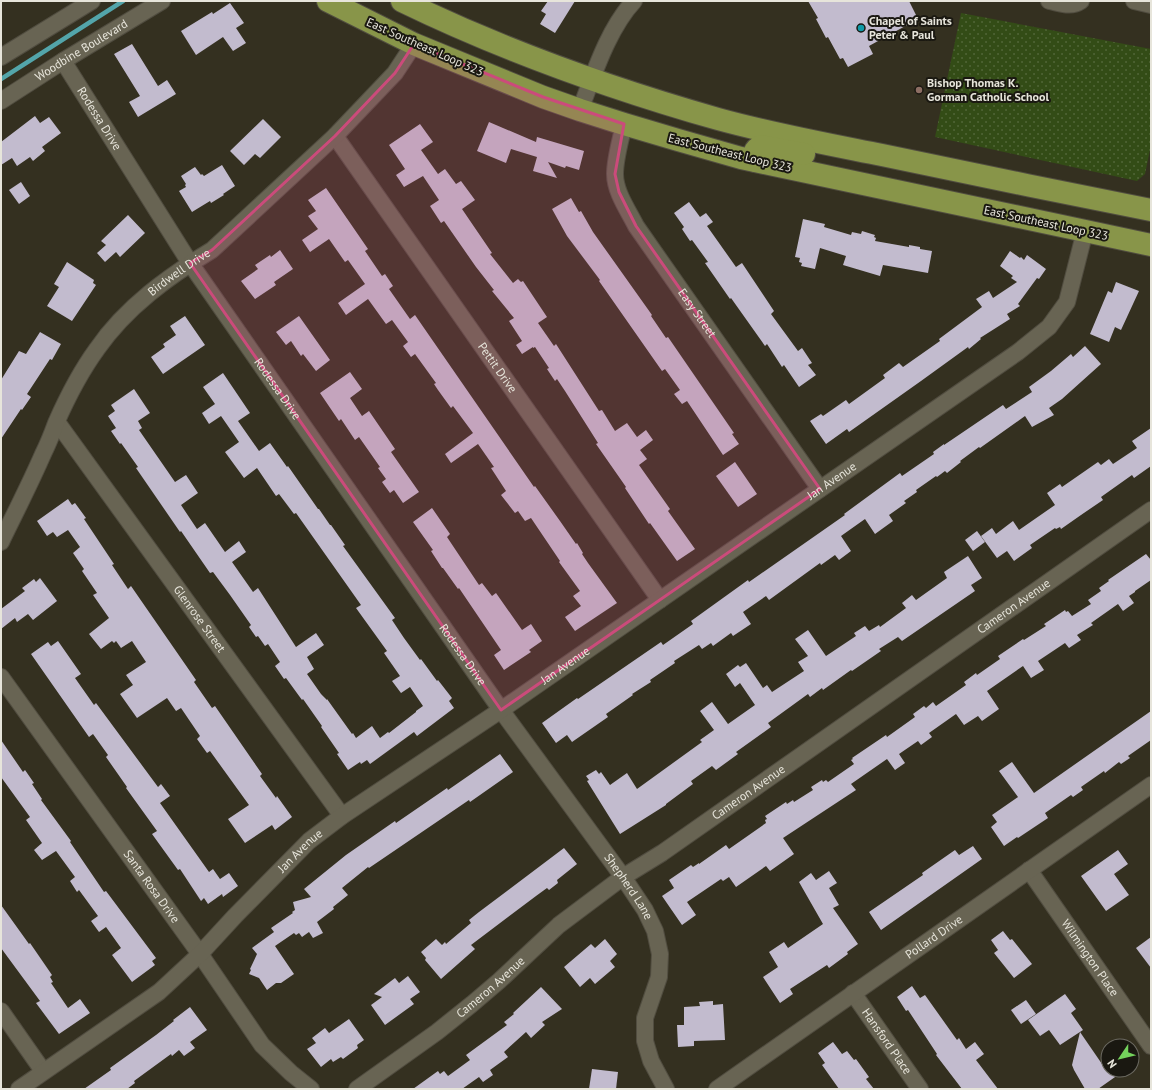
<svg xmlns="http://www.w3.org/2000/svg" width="1152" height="1090" font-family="'PT Sans',sans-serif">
<defs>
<pattern id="park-dots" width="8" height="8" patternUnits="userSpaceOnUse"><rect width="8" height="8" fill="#334c16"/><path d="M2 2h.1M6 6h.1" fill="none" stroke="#516637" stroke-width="1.8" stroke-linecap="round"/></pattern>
</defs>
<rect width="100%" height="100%" fill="#343020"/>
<path fill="url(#park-dots)" d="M 961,13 L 1151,49 L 1151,145 L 1145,174 L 1137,181 L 935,137 Z"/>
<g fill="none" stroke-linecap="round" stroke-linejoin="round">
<path stroke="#53a5aa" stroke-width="4.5" d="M 1,79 L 123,1"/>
</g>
<g fill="#c2bbce">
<path d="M 548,1 L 575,1 L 555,33 L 540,24 L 546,14 L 541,11 Z"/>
<path d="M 808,1 L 909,1 L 918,19 L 869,46 L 873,54 L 848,67 L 843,58 L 840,59 L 828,37 L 826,38 L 816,19 L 818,18 Z"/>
<path d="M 230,3 L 244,23 L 236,28 L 246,43 L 233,51 L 223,37 L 196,55 L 181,31 L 212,12 L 213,14 Z"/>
<path d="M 132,44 L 158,86 L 167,80 L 176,94 L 138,117 L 129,102 L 140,96 L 114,54 Z"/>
<path d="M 35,116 L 40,123 L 49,117 L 61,133 L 42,147 L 45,151 L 33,161 L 30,157 L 17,166 L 12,158 L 1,165 L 1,142 Z"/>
<path d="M 263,119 L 281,137 L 260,158 L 255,154 L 244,165 L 230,151 Z"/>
<path d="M 489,122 L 536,142 L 537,137 L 584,151 L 579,170 L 566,166 L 565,168 L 548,162 L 557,178 L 533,171 L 537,157 L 511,149 L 506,163 L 477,151 Z"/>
<path d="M 420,124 L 433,142 L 421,150 L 438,174 L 445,169 L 456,184 L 461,181 L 475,200 L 462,209 L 492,253 L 490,254 L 513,283 L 518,279 L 521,282 L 523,281 L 547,317 L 538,323 L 554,346 L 556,344 L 599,411 L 602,410 L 615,431 L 627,423 L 637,437 L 646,430 L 653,440 L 640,450 L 647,459 L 639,465 L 670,509 L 668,511 L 695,549 L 677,561 L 650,523 L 649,524 L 625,488 L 626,487 L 596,444 L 598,443 L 565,391 L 557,379 L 555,381 L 547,369 L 549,368 L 535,347 L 533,348 L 533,347 L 522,354 L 516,345 L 522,341 L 509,321 L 514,318 L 492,291 L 494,290 L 476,267 L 444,221 L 441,223 L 430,206 L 439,200 L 423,176 L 404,187 L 396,175 L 405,169 L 389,145 Z"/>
<path d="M 222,165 L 235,186 L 223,194 L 224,195 L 211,203 L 210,201 L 192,212 L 179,191 L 186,187 L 185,185 L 186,184 L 181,176 L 195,167 L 201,175 L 202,174 L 204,176 Z"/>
<path d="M 21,182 L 30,196 L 19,204 L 9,190 Z"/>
<path d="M 326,188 L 368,249 L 365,251 L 382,276 L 385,274 L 393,286 L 389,289 L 410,319 L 415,315 L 534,487 L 535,486 L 560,521 L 576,544 L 577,543 L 583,553 L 582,554 L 588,563 L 617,603 L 575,631 L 565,617 L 581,606 L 573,596 L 580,591 L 559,562 L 560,561 L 531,518 L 525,521 L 518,511 L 515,513 L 501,495 L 506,491 L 491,468 L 494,467 L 478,444 L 451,463 L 445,454 L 473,433 L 453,406 L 451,408 L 438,390 L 434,384 L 436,383 L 415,354 L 411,357 L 403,346 L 408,342 L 392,320 L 386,324 L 368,299 L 346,315 L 338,303 L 365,284 L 348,260 L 345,262 L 329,239 L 310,252 L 302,240 L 318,229 L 308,216 L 316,211 L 308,200 Z"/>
<path d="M 571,198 L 579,212 L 581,211 L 593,232 L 652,315 L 651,316 L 666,338 L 668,337 L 734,433 L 732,434 L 739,444 L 723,455 L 687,401 L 682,404 L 674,394 L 680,390 L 665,369 L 662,371 L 599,281 L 600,280 L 567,236 L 552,209 Z"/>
<path d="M 689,202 L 700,217 L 706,213 L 713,222 L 707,226 L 736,267 L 742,263 L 774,311 L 771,314 L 798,351 L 802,348 L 812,363 L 808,365 L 816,375 L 799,387 L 784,365 L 782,367 L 767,344 L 765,346 L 731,298 L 730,299 L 705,263 L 708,262 L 692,240 L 690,241 L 682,229 L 684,227 L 674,213 Z"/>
<path d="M 128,215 L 145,233 L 120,257 L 116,252 L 105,262 L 97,253 L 106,245 L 101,241 Z"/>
<path d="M 803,219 L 825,224 L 824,227 L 851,235 L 852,232 L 861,234 L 862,231 L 875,235 L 874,237 L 876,238 L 875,241 L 909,247 L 909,245 L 920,247 L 920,249 L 932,251 L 928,273 L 883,265 L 880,276 L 843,265 L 846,256 L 820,248 L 815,269 L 801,266 L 802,263 L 799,262 L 800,258 L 795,257 Z"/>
<path d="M 280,250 L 293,269 L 274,282 L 276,285 L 255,299 L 241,281 L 258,269 L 255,265 L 270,255 L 271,257 Z"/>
<path d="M 1010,251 L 1020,258 L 1021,257 L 1024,260 L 1027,255 L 1046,269 L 1039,279 L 1037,278 L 1018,304 L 1020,306 L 1007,314 L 1010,319 L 980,338 L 981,339 L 969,349 L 968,347 L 921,381 L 849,432 L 847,429 L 826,444 L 810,421 L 821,414 L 823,416 L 846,400 L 849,404 L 885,378 L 883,375 L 899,363 L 903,367 L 940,341 L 939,339 L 982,307 L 976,299 L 989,291 L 993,298 L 1017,282 L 1011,278 L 1013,276 L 1000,266 Z"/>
<path d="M 67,262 L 94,280 L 93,283 L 96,285 L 72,321 L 47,306 L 59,287 L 54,284 Z"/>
<path d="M 1116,282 L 1139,291 L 1121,330 L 1115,327 L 1109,342 L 1090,334 L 1108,291 L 1112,293 Z"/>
<path d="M 185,316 L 205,345 L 163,374 L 151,357 L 165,347 L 163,344 L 176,335 L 170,326 Z"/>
<path d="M 299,316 L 330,360 L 316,371 L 303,354 L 301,356 L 291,341 L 286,345 L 276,332 Z"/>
<path d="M 40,332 L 61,344 L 52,360 L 50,359 L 27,394 L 31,397 L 22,410 L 21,409 L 1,439 L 1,380 L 19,351 L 26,354 Z"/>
<path d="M 1085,346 L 1101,364 L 1062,399 L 1049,408 L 1054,415 L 1032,427 L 1025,416 L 980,448 L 979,447 L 960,461 L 961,462 L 947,473 L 945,471 L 937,477 L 936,476 L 916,490 L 917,492 L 904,501 L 906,503 L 889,515 L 893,521 L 875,534 L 865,519 L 841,536 L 851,551 L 839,560 L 835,555 L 821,565 L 820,563 L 769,600 L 766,596 L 743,612 L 751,624 L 733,636 L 731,633 L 713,646 L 711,643 L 702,649 L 699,645 L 674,661 L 675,663 L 650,680 L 651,682 L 632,694 L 633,695 L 606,714 L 608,717 L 572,742 L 567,735 L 556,743 L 542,723 L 577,698 L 578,699 L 661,642 L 663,645 L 693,624 L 691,621 L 748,580 L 749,582 L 845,515 L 844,514 L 900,473 L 902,476 L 934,454 L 933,452 L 944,444 L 944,445 L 1003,405 L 1006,409 L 1032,392 L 1029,387 L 1051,371 L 1071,354 L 1073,357 Z"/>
<path d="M 350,372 L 362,389 L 350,398 L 362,416 L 369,411 L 395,449 L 391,452 L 419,492 L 403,503 L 394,490 L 390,493 L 382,482 L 386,479 L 378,468 L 380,467 L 359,437 L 355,440 L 341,419 L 339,421 L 320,393 Z"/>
<path d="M 223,373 L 250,413 L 238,421 L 259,451 L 270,443 L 287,467 L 288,466 L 318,509 L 319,509 L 330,525 L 331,525 L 345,545 L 343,546 L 395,618 L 392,620 L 404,638 L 420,660 L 421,659 L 437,681 L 438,680 L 452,698 L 449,701 L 454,708 L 417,736 L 414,732 L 370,764 L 367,760 L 361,764 L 360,762 L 348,770 L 337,754 L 339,753 L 321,727 L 322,726 L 303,699 L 302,700 L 286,678 L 284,679 L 275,666 L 280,662 L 268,644 L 265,646 L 258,636 L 256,637 L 249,627 L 251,625 L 230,595 L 213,572 L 210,573 L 181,531 L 180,532 L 136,468 L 138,467 L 121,443 L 120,444 L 111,431 L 116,428 L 108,416 L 115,411 L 111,405 L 134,389 L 150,413 L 138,421 L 142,428 L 139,430 L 175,482 L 186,475 L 198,493 L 181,505 L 197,529 L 205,523 L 225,552 L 239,541 L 246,552 L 232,562 L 253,592 L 258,588 L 296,647 L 316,633 L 324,645 L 307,657 L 314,669 L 307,674 L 321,694 L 327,700 L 327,699 L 352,734 L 353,733 L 356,738 L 372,726 L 380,738 L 388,732 L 389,733 L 416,712 L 416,711 L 423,706 L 410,687 L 401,693 L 392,681 L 400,676 L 384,653 L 387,651 L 356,608 L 361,605 L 296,513 L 294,514 L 279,494 L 276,496 L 257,468 L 244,478 L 225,452 L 239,442 L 221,416 L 209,424 L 202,413 L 215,404 L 203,387 Z"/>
<path d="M 1151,428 L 1151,466 L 1134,478 L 1132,475 L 1101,497 L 1103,500 L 1081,515 L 1061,529 L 1060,527 L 1056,529 L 1055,528 L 1030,545 L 1032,548 L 1014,561 L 1007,551 L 997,558 L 981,536 L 992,528 L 996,534 L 1013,521 L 1019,530 L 1055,505 L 1047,493 L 1060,484 L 1062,487 L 1098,462 L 1101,465 L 1109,459 L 1113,464 L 1137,448 L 1132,441 Z"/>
<path d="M 735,462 L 757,494 L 738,507 L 716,476 Z"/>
<path d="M 68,499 L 72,505 L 75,503 L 86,518 L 84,519 L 114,564 L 112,565 L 128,589 L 131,586 L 196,680 L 194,682 L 212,708 L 215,706 L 262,774 L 260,776 L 276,798 L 277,796 L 292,817 L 275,830 L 272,825 L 245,843 L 228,819 L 249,805 L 210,751 L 207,753 L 197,739 L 200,736 L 181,708 L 176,711 L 167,698 L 137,718 L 120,694 L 133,685 L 126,675 L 146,662 L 132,641 L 121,648 L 116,641 L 114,643 L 112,641 L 101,649 L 89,634 L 109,618 L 93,595 L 97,593 L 82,571 L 84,569 L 73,553 L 80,547 L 68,530 L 57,537 L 53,532 L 47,536 L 37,521 Z"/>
<path d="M 432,508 L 450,534 L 447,537 L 479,585 L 482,583 L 492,596 L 496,593 L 522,630 L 531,624 L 542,641 L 529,650 L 531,652 L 504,670 L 494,655 L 501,650 L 459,588 L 458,589 L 443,568 L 442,568 L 431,551 L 433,550 L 413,522 Z"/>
<path d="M 977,531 L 985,542 L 973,551 L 965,540 Z"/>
<path d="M 1146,554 L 1151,560 L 1151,580 L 1135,591 L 1135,592 L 1129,596 L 1134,603 L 1123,611 L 1118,604 L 1091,623 L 1093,625 L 1077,635 L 1081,640 L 1069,648 L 1065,643 L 1038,661 L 1044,670 L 1031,678 L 1023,666 L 987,691 L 999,709 L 982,721 L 978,716 L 964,725 L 956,714 L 929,733 L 932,737 L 921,745 L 918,741 L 899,754 L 905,763 L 895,770 L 887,759 L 851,784 L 856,790 L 783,838 L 794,854 L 770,871 L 766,866 L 736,887 L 729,877 L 723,881 L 721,879 L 687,902 L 696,915 L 682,925 L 662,896 L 674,888 L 669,880 L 691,865 L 693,867 L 699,863 L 699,864 L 726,845 L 729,849 L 766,823 L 765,820 L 767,819 L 765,816 L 786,802 L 787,804 L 793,800 L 794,802 L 813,790 L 811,787 L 822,780 L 823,782 L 826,780 L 828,782 L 854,764 L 851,760 L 853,759 L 852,758 L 886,735 L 887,737 L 915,717 L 913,714 L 924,706 L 926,708 L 933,702 L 936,706 L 966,685 L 964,682 L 976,673 L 977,675 L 1000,659 L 998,656 L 1023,639 L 1024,640 L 1046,626 L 1044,624 L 1065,610 L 1066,612 L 1068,611 L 1072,616 L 1091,604 L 1088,600 L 1101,591 L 1099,588 L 1109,581 L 1108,580 Z"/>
<path d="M 968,556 L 982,578 L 971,585 L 975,591 L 902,641 L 898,637 L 879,649 L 881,651 L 852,671 L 851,670 L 823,690 L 822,688 L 810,697 L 808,694 L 768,723 L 771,727 L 736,752 L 738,754 L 716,770 L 712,766 L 691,781 L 693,784 L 666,804 L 666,805 L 620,834 L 587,781 L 589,780 L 586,776 L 596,770 L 599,774 L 601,772 L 610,785 L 627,773 L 637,789 L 702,742 L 700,740 L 714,730 L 700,711 L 712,702 L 728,724 L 755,705 L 740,683 L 735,687 L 726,674 L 738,665 L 740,667 L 746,663 L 763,688 L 767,685 L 772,692 L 804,671 L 798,662 L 808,656 L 795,639 L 808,630 L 826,656 L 856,636 L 854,633 L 865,626 L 869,631 L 879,625 L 880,627 L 906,608 L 902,603 L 912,595 L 916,600 L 947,578 L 944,572 Z"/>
<path d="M 40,578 L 57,601 L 33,620 L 28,614 L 17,622 L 15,618 L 1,629 L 1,609 L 25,591 L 22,588 L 34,579 L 36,582 Z"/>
<path d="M 58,641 L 81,674 L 75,678 L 94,705 L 96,703 L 158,787 L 161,784 L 170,796 L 160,803 L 209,872 L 213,869 L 220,879 L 229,873 L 238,886 L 223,897 L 222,894 L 208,904 L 204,898 L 201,901 L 180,869 L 178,870 L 152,834 L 157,831 L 126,788 L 127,787 L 106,757 L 108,755 L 93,734 L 89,737 L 31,654 L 48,642 L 51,646 Z"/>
<path d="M 1151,711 L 1151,740 L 1128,756 L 1130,758 L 1121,764 L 1119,762 L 1105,773 L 1104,771 L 1081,787 L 1083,790 L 1073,797 L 1071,795 L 1045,813 L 1048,818 L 1018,838 L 1017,837 L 1004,846 L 991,827 L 997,822 L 992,815 L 1018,797 L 999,771 L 1012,762 L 1034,793 Z"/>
<path d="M 1,740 L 23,772 L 25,770 L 34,783 L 32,784 L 42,799 L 41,800 L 71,841 L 70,842 L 104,892 L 106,891 L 156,958 L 152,961 L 155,965 L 132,982 L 112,955 L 121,948 L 106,927 L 99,932 L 91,921 L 98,916 L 79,890 L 77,892 L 70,881 L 75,877 L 56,851 L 42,860 L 34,850 L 42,843 L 26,820 L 30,817 L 1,777 Z"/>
<path d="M 500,754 L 513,772 L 470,802 L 469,800 L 369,868 L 368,867 L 342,888 L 348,895 L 333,907 L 334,909 L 317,922 L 323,933 L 313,938 L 309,932 L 302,937 L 299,933 L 296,935 L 294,933 L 275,946 L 294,974 L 281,983 L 276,983 L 267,990 L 259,978 L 249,974 L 251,970 L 250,969 L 257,954 L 252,948 L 274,932 L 271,928 L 293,913 L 292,912 L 295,910 L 293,902 L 311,897 L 304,889 L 346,855 L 395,821 L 396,823 L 447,788 L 448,790 Z"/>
<path d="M 973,846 L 982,859 L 881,930 L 869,912 L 923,875 L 922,873 L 955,850 L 959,855 Z"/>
<path d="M 564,848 L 577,864 L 557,880 L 558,883 L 549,890 L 547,888 L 536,896 L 471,945 L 475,949 L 441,979 L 425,960 L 426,958 L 421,952 L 436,939 L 442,945 L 445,942 L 446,944 L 471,923 L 469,920 L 479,912 Z"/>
<path d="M 1118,850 L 1128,864 L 1114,874 L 1129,895 L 1106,911 L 1081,876 Z"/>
<path d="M 829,871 L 837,883 L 829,888 L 839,905 L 833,908 L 858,944 L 847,952 L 848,954 L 829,968 L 827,965 L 790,989 L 793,994 L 780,1003 L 763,977 L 778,967 L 769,952 L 784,942 L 788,948 L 823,924 L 799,882 L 811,873 L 816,880 Z"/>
<path d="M 1,905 L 29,944 L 30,943 L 52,975 L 50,977 L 53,982 L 51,983 L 68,1008 L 80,999 L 90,1013 L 59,1034 L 36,1003 L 40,1001 L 1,948 Z"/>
<path d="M 1003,931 L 1010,940 L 1012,939 L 1032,964 L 1014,978 L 994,953 L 998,950 L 991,940 Z"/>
<path d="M 1151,937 L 1151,968 L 1136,948 Z"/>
<path d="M 605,939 L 617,954 L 610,961 L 615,967 L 595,984 L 590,978 L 580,987 L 564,967 L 591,944 L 595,948 Z"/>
<path d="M 408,976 L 420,992 L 410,999 L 414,1004 L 385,1025 L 371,1005 L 382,997 L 374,994 L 395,978 L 399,983 Z"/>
<path d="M 912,986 L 920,998 L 925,995 L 957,1040 L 959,1038 L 966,1049 L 975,1042 L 984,1054 L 976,1060 L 998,1089 L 962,1089 L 936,1055 L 937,1054 L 908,1010 L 906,1011 L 897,997 Z"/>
<path d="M 541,987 L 562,1009 L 542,1022 L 545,1025 L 531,1038 L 526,1032 L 504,1052 L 508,1057 L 490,1070 L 493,1075 L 483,1082 L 479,1077 L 462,1089 L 413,1089 L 438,1071 L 440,1074 L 444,1071 L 448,1076 L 470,1060 L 466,1055 L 507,1025 L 504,1022 L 514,1014 L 513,1013 Z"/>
<path d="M 1065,994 L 1076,1009 L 1071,1013 L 1083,1030 L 1060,1045 L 1049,1030 L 1040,1036 L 1028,1020 Z"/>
<path d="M 1026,1000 L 1036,1014 L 1021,1024 L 1011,1010 Z"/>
<path d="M 713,1001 L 713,1005 L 723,1004 L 725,1040 L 694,1041 L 694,1046 L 678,1047 L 677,1025 L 684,1025 L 684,1007 L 700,1006 L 699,1002 Z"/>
<path d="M 190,1007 L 207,1030 L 190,1042 L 195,1048 L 184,1056 L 179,1050 L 172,1056 L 171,1054 L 134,1081 L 135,1083 L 127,1089 L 84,1089 L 111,1070 L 110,1068 L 156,1035 L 174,1021 L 173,1020 Z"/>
<path d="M 349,1019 L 364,1040 L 357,1045 L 358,1048 L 343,1059 L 341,1057 L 333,1062 L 331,1059 L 321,1067 L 307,1049 L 316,1043 L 312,1038 L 325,1028 L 329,1033 Z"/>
<path d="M 1080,1032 L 1102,1064 L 1108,1059 L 1108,1070 L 1125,1070 L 1098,1089 L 1085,1089 L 1074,1070 L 1072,1065 Z"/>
<path d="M 833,1042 L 842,1054 L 847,1051 L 854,1060 L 856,1059 L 869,1077 L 866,1079 L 874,1089 L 839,1089 L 822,1065 L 825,1063 L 818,1053 Z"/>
<path d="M 592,1069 L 618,1072 L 616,1089 L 589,1089 Z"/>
</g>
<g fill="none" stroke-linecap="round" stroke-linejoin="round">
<defs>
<g id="minor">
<path d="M 1049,1 C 1060,3 1071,8 1081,1"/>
<path d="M 1134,1 L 1151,5"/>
<path d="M 1,57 L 92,1"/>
<path id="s1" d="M 63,61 L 190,263 L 501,710 L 623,877 L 645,910 L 655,931 L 660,954 L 659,977 L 645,1018 L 645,1041 L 651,1061 L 666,1089"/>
<path id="s2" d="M 1,101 L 63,61 L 162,1"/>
<path d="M 580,110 C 594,74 608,29 634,1"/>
<path id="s3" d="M 624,124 C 621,139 615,158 615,174 C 615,192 628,210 636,226 L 820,489"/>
<path id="s4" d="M 335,136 L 660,600"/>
<path id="s5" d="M 57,422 L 342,816"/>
<path id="s6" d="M 1,542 C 15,513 30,484 43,454 C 48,444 52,434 56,423 C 67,398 81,371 97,349 C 126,307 169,276 212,250 L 335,136 L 395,73 L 414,44"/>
<path id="s7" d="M 1,677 L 200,954 L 262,1045 L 291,1073 L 311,1089"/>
<path id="s8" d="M 1029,870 L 1151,1046"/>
<path id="s9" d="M 853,993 L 920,1089"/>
<path d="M 1,1011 L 43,1071"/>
<path id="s10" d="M 19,1089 L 159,992 L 200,954 L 235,916 L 309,841 L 342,816 L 501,710 L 1018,352 L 1049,327 L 1067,302 L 1085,231"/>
<path id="s11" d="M 357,1089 L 437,1032 L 472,1004 L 499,981 L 559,925 L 623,877 L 662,853 L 1151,510"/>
<path id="s12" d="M 717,1089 L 1151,785"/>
</g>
<g id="highway">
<path d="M 328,1 L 414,44 L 543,97 L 580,110 L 624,124 L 678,140 L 741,158 L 1151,245"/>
<path d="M 402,1 C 503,50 609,88 718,119 C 772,134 827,144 882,155 C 972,174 1061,192 1151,210"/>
<path d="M 756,161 C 753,154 754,149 761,146 L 804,154"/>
</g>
</defs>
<use href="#minor" stroke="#514d40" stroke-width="18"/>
<use href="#highway" stroke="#514d40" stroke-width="24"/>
<use href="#minor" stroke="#686453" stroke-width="16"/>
<use href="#highway" stroke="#889549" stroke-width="22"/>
</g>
<path fill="#cb4b7b" fill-opacity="0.2" stroke="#cb4b7b" stroke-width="3" stroke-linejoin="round" d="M 414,44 L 543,97 L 624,124 L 615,174 L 619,192 L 636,226 L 820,489 L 501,710 L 190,263 L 212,250 L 335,136 L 395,73 Z"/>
<circle fill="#0f9aa8" stroke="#1a1811" stroke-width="1.5" cx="861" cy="28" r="4"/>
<circle fill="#8d6e63" stroke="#1a1811" stroke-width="1.5" cx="919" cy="90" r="4"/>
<g text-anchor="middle" stroke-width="4" stroke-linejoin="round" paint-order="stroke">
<g font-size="12" font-weight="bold" fill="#e7e5db" stroke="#1a1811" text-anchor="start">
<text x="869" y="25">Chapel of Saints<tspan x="869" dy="14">Peter &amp; Paul</tspan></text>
<text x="927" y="87">Bishop Thomas K.<tspan x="927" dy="14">Gorman Catholic School</tspan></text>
</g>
<g font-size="12" fill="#e7e5db" stroke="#1a1811">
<text transform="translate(425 47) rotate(24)" y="4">East Southeast Loop 323</text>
<text dy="4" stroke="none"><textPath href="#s2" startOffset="95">Woodbine Boulevard</textPath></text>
<text dy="4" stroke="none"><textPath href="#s1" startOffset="68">Rodessa Drive</textPath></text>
<text transform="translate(730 153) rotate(14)" y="4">East Southeast Loop 323</text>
<text transform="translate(1046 223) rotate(12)" y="4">East Southeast Loop 323</text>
<text dy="4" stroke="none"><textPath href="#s6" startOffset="329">Birdwell Drive</textPath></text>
<text dy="4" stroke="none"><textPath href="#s3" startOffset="214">Easy Street</textPath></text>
<text dy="4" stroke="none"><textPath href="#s4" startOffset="283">Pettit Drive</textPath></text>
<text dy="4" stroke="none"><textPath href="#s1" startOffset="392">Rodessa Drive</textPath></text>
<text dy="4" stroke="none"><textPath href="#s10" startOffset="1018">Jan Avenue</textPath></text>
<text dy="4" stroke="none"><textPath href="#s11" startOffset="816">Cameron Avenue</textPath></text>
<text dy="4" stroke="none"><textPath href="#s5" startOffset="243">Glenrose Street</textPath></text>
<text dy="4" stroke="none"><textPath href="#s1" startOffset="716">Rodessa Drive</textPath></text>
<text dy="4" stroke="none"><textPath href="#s10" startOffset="694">Jan Avenue</textPath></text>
<text dy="4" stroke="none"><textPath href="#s11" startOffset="492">Cameron Avenue</textPath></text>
<text dy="4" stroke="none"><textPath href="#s10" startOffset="370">Jan Avenue</textPath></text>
<text dy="4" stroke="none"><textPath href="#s7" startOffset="258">Santa Rosa Drive</textPath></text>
<text dy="4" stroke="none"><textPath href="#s1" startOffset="1001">Shepherd Lane</textPath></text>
<text dy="4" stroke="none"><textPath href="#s12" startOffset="265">Pollard Drive</textPath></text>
<text dy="4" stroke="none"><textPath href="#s8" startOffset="107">Wilmington Place</textPath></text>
<text dy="4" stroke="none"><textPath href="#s11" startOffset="168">Cameron Avenue</textPath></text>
<text dy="4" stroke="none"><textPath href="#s9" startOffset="59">Hansford Place</textPath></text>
</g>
</g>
<rect width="1152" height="1090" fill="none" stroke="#e7e5db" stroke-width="4"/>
<g transform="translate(1120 1058) rotate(235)"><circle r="19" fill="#1a1811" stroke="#6c6a62"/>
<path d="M0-3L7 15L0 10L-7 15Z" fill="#74d25c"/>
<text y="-6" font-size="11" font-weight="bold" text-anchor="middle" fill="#e7e5db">N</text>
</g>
</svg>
